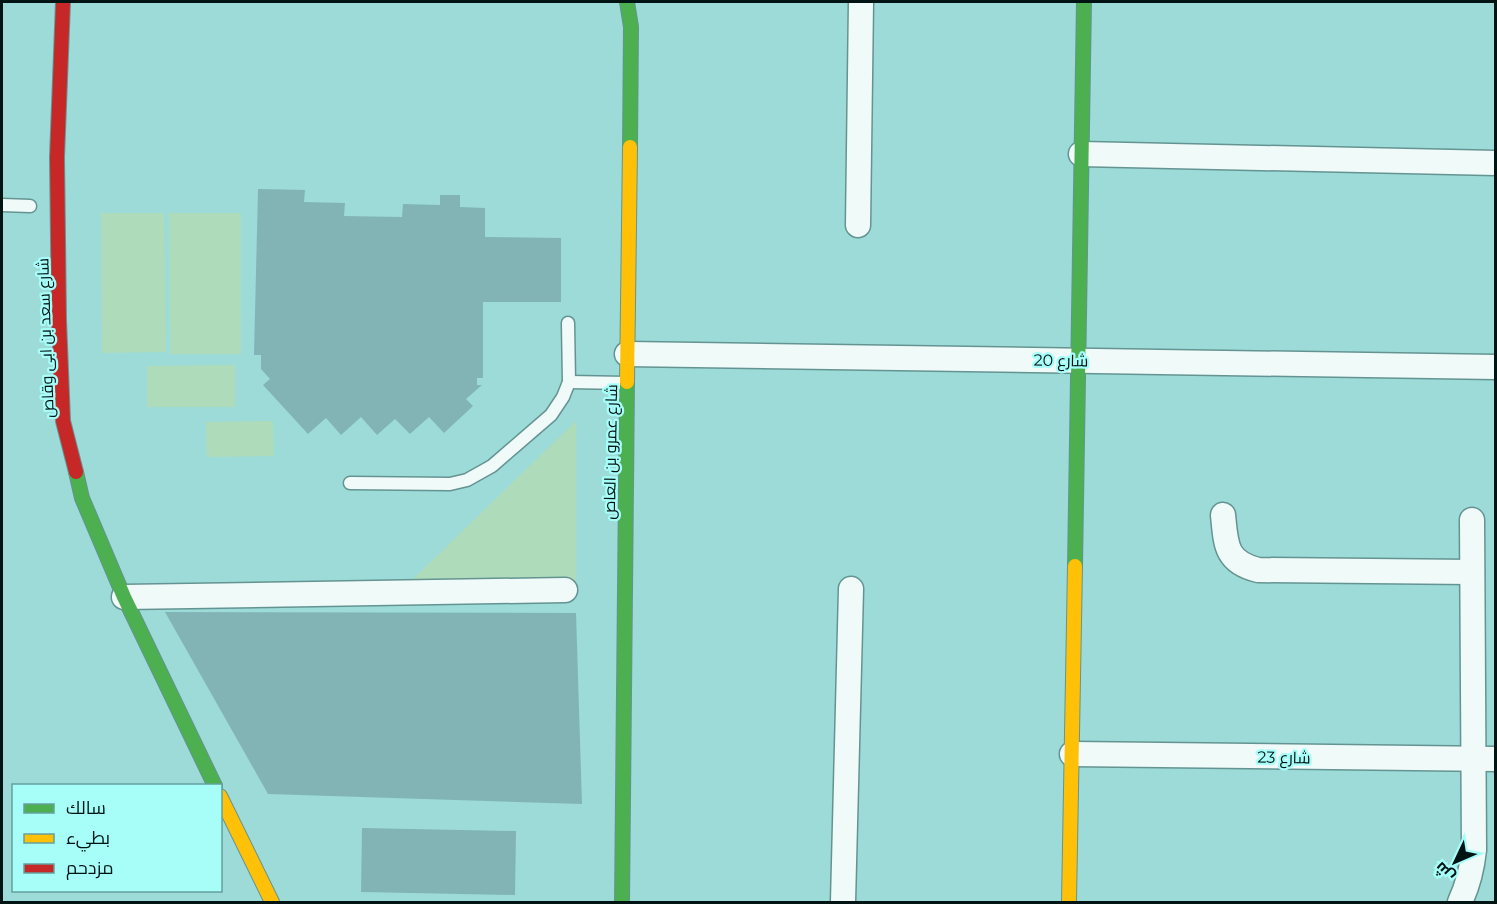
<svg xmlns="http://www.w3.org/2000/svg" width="1497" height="904" font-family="Montserrat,Cairo,sans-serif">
<rect width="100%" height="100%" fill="#9cdbd8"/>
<g fill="#aedcba">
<path d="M 101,213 L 164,213 L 166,352 L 102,353 Z"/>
<path d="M 169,213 L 241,213 L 241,354 L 170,354 Z"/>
<path d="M 235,365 L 235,407 L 147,407 L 147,366 Z"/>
<path d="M 273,421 L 274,456 L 207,457 L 206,422 Z"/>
<path d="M 576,421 L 576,582 L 408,584 Z"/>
</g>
<g fill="#82b4b6">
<path d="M 258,189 L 305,190 L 304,202 L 345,203 L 344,216 L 402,217 L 403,204 L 440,205 L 440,195 L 460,195 L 460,207 L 485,208 L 485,237 L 561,238 L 561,302 L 483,302 L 483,378 L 477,378 L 477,385 L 482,385 L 466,399 L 473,406 L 444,433 L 429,417 L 410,434 L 395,419 L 377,435 L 361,417 L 341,435 L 326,418 L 308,434 L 263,385 L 270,379 L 261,369 L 261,355 L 254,355 Z"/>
<path d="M 165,612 L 576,613 L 582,804 L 268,794 Z"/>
<path d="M 362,828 L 516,831 L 515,895 L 361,892 Z"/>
</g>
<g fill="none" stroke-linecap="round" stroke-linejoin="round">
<defs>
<g id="lane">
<path d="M 2,205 L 30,206"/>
<path d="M 569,382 L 626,383"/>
<path d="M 350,483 L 450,484 L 467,480 L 492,466 L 551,415 L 563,397 L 569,382 L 568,323"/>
</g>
<g id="street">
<path d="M 1081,154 L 1496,163"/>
<path d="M 858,225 L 861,2"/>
<path d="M 627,354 L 1496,367"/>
<path d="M 1223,515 C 1226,544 1225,562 1258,570 L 1472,572"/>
<path d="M 124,597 L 565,590"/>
<path d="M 1072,754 L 1496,759"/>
<path d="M 843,902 L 851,589"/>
<path d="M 1460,902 C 1468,885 1472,869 1474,850 L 1472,520"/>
</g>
<g id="fast">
<path d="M 627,2 L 631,27 L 630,147"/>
<path d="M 76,472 L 82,498 L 124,597 L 215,786"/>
<path d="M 1075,566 L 1084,2"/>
<path d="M 622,902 L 627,382"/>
</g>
<g id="slow">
<path d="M 627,382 L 630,147"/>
<path d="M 220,796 L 272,902"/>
<path d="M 1069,902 L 1075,566"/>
</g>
<path id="jam" d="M 63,2 L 57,157 L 59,320 L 63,421 L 76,472"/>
</defs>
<use href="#lane" stroke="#649492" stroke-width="15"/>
<use href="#street" stroke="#649492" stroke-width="27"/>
<use href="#fast" stroke="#649492" stroke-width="16"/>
<use href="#slow" stroke="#649492" stroke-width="16"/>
<use href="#jam" stroke="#649492" stroke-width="16"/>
<use href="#lane" stroke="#f0faf9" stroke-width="12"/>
<use href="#street" stroke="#f0faf9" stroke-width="24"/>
<use href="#fast" stroke="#4caf50" stroke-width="14"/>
<use href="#slow" stroke="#ffc107" stroke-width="14"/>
<use href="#jam" stroke="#c62828" stroke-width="14"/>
</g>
<g text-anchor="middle" stroke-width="4.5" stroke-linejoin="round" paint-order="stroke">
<g font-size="16" fill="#001413" stroke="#a7fef9">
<text transform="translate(45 338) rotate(-92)" y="6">شارع سعد بن ابى وقاص</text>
<text transform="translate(1061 360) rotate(1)" y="6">شارع 20</text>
<text transform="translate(610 452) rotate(-89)" y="6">شارع عمرو بن العاص</text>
<text transform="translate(1284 757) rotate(1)" y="6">شارع 23</text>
</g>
</g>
<rect width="1497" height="904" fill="none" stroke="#001413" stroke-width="6"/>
<rect x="12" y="784" width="210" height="108" fill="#a7fef9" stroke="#64a09d" stroke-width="1.5"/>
<rect x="24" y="804" width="30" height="9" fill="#4caf50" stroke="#64a09d" stroke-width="1.5"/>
<text x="66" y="814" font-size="18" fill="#001413">سالك</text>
<rect x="24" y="834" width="30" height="9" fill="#ffc107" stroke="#64a09d" stroke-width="1.5"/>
<text x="66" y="844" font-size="18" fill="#001413">بطيء</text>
<rect x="24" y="864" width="30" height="9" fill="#c62828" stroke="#64a09d" stroke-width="1.5"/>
<text x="66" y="874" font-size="18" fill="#001413">مزدحم</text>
<g transform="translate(1455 862) rotate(226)" stroke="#a7fef9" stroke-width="4.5" paint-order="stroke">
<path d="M0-4.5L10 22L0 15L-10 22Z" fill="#001413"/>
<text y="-9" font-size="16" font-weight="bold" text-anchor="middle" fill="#001413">ش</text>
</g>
</svg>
